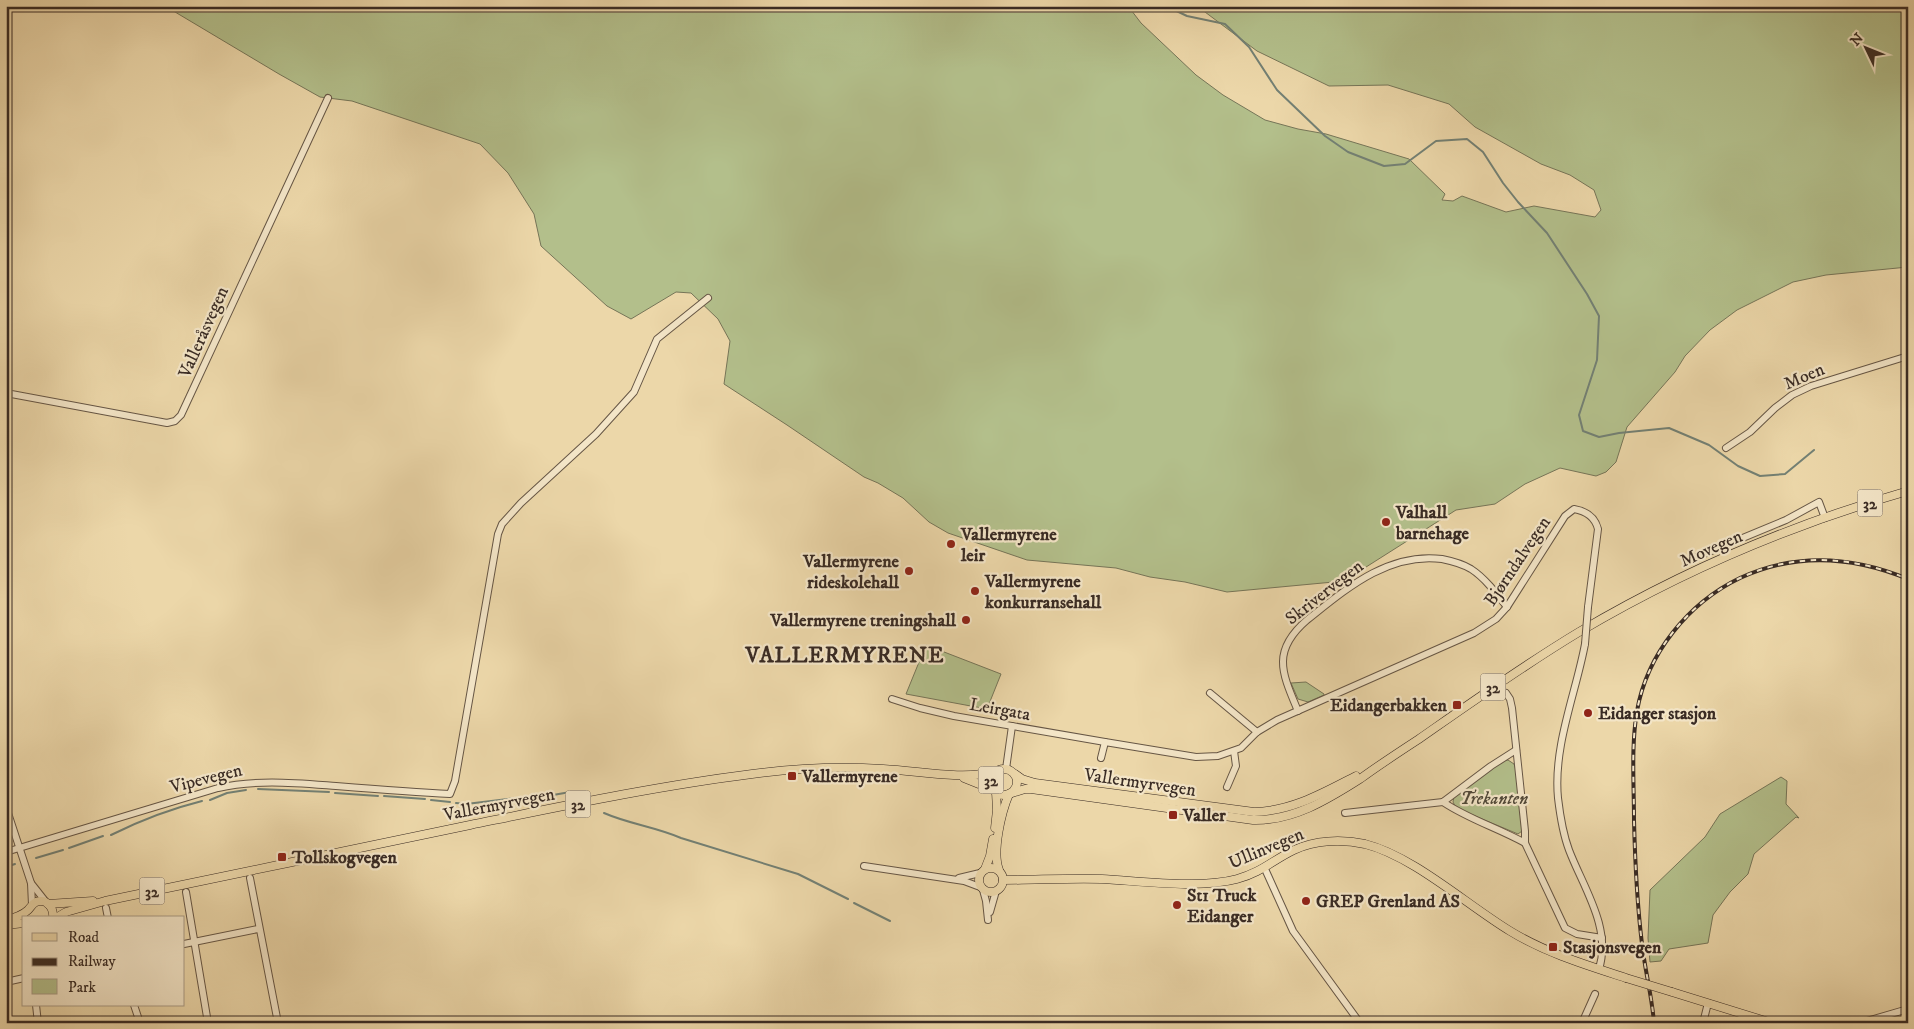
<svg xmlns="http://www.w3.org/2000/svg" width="1914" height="1029" font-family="'IM FELL DW Pica',serif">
<rect width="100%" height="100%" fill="#ecd7a9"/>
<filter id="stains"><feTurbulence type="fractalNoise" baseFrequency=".004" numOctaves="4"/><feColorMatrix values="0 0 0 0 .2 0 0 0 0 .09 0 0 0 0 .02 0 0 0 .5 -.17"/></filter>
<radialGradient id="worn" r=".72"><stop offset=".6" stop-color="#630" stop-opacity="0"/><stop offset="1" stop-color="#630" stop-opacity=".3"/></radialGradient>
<g fill="#b3bf8b" stroke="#767558">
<path d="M 165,6 L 1128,6 L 1141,23 L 1196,75 L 1223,95 L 1265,120 L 1298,129 L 1326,134 L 1409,159 L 1445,194 L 1442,200 L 1453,201 L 1462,196 L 1506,212 L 1534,206 L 1595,217 L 1601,210 L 1594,190 L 1570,175 L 1541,164 L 1475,127 L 1449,104 L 1388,85 L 1329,86 L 1257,51 L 1197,6 L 1908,6 L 1908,267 L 1826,275 L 1793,282 L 1737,310 L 1710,330 L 1685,356 L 1675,372 L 1627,427 L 1616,462 L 1606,472 L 1596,476 L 1560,468 L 1525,484 L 1495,504 L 1456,510 L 1344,581 L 1227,592 L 1185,582 L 1150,577 L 1116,568 L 1027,560 L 948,533 L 929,522 L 903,498 L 878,483 L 864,477 L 787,425 L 724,384 L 730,341 L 718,319 L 691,293 L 676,292 L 631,319 L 607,306 L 541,246 L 534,214 L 508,173 L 480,144 L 352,101 L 320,97 L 279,74 Z"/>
<path d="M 926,645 L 1001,674 L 987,709 L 906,694 Z"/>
<path d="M 1306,682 L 1324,694 L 1324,695 L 1308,702 L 1298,699 L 1291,683 Z"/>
<path d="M 1508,760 L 1514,764 L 1516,769 L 1522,831 L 1518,834 L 1456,808 L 1453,802 L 1454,796 L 1503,761 Z"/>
<path d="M 1781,777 L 1787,781 L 1786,804 L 1799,818 L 1796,817 L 1754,854 L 1748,874 L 1730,892 L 1713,915 L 1708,943 L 1669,949 L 1661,961 L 1650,962 L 1648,938 L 1650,890 L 1705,837 L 1720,814 Z"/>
</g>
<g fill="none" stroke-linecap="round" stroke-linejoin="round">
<g stroke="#738074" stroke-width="2">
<path d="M 1166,6 L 1187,16 L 1225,24 L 1249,47 L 1277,90 L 1325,136 L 1348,152 L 1384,166 L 1405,164 L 1436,141 L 1467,139 L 1483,152 L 1503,183 L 1518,202 L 1547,233 L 1587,294 L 1599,316 L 1597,360 L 1579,415 L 1583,431 L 1599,437 L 1619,433 L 1669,428 L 1709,445 L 1738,466 L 1760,476 L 1785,474 L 1814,450"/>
<path d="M 258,789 L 329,792"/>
<path d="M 335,793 L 378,796"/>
<path d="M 384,796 L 425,799"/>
<path d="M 210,800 L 227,793 L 246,790"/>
<path d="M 431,800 L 450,802"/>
<path d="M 456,803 L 466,804 L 516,798 L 530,799 L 576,791 L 577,792"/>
<path d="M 604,813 C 629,824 656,827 681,838 L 798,874 L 848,899"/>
<path d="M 111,835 C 141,820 170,809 202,801"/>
<path d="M 69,848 L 103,836"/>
<path d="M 36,858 L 63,850"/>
<path d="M 6,867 L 15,864"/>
<path d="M 854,903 L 890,921"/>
</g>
<defs>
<g id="minor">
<path d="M 6,393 L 167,423 L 175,421 L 181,415 L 328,98"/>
<path d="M 1726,448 L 1750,432 L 1775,408 L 1792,395 L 1811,386 L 1908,356"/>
<path d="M 1692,559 L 1786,520 L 1819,502 L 1825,518"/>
<path d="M 1585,644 C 1576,693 1553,746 1558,798 C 1560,815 1563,834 1569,850 C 1583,887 1612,928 1599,969"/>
<path d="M 1210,693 L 1257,732"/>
<path d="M 1506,693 L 1510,699 L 1512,708 L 1525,831 L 1525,843 L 1565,928 L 1577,934 L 1602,938"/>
<path d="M 892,699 L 920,708 L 954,716 L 1105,742"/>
<path d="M 1298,711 C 1282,673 1271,651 1307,620 C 1346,589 1388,552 1442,559 C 1452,561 1461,563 1471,569 C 1485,578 1497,594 1507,607"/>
<path d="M 1101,758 L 1105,742 L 1196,757 L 1218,756 L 1241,748 L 1257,732 L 1277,720 L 1474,633 L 1496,619 L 1507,607 L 1565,516 L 1574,509 C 1586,511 1595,517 1598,529 L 1588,607"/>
<path d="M 1006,769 L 1012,726"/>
<path d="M 1227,787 L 1236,766 L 1234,751"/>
<path d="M 1443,802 C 1468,819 1498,828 1525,843"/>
<path d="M 6,807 L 31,883 L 32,905"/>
<path d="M 1345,813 L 1443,802 L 1491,766 L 1516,750"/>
<path d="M 6,852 L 218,788 C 257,779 296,783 336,786 C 374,789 412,792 450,794 L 455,781 L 498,534 L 502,524 L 521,503 L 596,434 L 634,392 L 657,339 L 708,298"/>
<path d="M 864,866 L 964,881 L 980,887"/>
<path d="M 1265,869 L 1293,931 L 1360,1023"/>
<path d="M 250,878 L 278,1023"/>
<path d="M 959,878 L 980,873"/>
<path d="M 31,883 L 46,902"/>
<path d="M 983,890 L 986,901 L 988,920"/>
<path d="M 186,892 L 208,1023"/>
<path d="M 106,908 L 108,918"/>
<path d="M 990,912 L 996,891"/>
<path d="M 184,944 L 258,929"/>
<path d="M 6,982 L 24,978"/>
<path d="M 36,1005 L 38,1023"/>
<path d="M 134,1005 L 140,1023"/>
<path d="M 1582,1023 L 1595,994"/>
<path d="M 1703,1023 L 1708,1003"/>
<path d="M 1860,1023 L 1908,1009"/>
</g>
<g id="major">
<circle cx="1004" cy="782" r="13"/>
<path d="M 1015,774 L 1022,779 L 1035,783 L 1254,812 C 1292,811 1323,793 1356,776"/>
<path d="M 964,778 L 994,790"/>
<path d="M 1012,793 L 1025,789 L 1031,789 L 1253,820 C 1293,821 1327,800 1360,779 C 1379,765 1399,752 1419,739 C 1472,702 1524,665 1579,632 C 1682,571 1793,524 1908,491"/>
<path d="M 995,828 L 997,810 L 996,792"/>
<circle cx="991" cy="880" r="12"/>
<path d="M 985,869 L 990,856 L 993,839"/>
<path d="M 999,870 C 992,852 1001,813 1009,794"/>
<path d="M 1003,880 C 1036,880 1069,878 1102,879 C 1141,881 1200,889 1237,879 C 1262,872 1273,860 1294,850 C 1315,840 1342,839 1365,844 C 1413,856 1467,905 1510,931 C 1546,953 1586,965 1626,978"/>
<path d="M 48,904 L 93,901"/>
<path d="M 56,918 L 66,912 L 105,901 C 227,876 348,850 470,825 C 563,806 657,786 752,774 C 796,768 839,766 883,769 C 922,771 959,780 996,772"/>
<path d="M 6,920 C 14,918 22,916 28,910 C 31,907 32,904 36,902 C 47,898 54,908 53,918"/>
<path d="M 6,925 L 24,923"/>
<path d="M 1672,992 L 1772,1023"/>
</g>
</defs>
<use href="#minor" stroke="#665645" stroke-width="8"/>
<use href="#major" stroke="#392b24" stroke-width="9"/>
<use href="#minor" stroke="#f3e5c7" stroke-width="6"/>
<use href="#major" stroke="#ecd7a9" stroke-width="8"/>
<defs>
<path id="rail" d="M 1654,1023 C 1652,996 1645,971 1642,944 C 1637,903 1635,861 1634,820 C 1634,784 1631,746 1637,711 C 1647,654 1688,603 1740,578 C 1796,552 1852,556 1908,579"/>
</defs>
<use href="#rail" stroke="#392b24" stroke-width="4"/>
<use href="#rail" stroke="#f3e5c7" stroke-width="2" stroke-dasharray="5.5" stroke-linecap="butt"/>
<defs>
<path id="minor-bridge" d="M 1585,644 L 1588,607"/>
<path id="major-bridge" d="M 1626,978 L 1672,992"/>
</defs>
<use href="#minor-bridge" stroke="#665645" stroke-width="8" stroke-linecap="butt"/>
<use href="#major-bridge" stroke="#392b24" stroke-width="9" stroke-linecap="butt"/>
<use href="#minor-bridge" stroke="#f3e5c7" stroke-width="6"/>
<use href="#major-bridge" stroke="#ecd7a9" stroke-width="8"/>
</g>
<g fill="#8f2418" stroke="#f3e5c7" stroke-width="2">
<circle cx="1386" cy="522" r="5"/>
<circle cx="951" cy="544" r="5"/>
<circle cx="909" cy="571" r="5"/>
<circle cx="975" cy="591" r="5"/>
<circle cx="966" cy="620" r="5"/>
<rect x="1452" y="700" width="10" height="10" rx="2.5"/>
<circle cx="1588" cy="713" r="5"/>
<rect x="787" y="771" width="10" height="10" rx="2.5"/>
<rect x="1168" y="810" width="10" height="10" rx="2.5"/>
<rect x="277" y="852" width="10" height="10" rx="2.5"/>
<circle cx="1306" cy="901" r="5"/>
<circle cx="1177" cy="905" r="5"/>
<rect x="1548" y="942" width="10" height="10" rx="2.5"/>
</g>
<g text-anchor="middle" stroke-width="4.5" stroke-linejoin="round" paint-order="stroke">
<g fill="#f3e5c7" stroke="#716355" stroke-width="1">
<rect x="1857.5" y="489.5" width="25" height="27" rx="4"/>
<rect x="1480.5" y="673.5" width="25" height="27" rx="4"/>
<rect x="978.5" y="766.5" width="25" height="27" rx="4"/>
<rect x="565.5" y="790.5" width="25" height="27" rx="4"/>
<rect x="139.5" y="877.5" width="25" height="27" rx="4"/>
</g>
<g font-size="16" font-weight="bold" fill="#392b24">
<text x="1870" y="509">32</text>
<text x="1493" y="693">32</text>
<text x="991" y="786">32</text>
<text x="578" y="810">32</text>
<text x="152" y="897">32</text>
</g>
<g font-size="18" fill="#392b24" stroke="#f3e5c7">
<text transform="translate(203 332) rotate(-66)" y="6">Valleråsvegen</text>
<text transform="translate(1804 376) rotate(-23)" y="6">Moen</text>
<text transform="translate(1711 548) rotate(-24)" y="6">Movegen</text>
<text transform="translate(1517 561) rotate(-56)" y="6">Bjørndalvegen</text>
<text transform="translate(1324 592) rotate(-38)" y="6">Skrivervegen</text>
<text transform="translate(1000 709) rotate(10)" y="6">Leirgata</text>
<text transform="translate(206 778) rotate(-14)" y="6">Vipevegen</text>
<text transform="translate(1140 782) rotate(8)" y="6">Vallermyrvegen</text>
<text transform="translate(499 804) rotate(-11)" y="6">Vallermyrvegen</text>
<text transform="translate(1266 848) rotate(-23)" y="6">Ullinvegen</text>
</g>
<g font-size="18" font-weight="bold" fill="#392b24" stroke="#f3e5c7" text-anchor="start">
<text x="1396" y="518">Valhall<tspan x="1396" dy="21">barnehage</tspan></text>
<text x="961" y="540">Vallermyrene<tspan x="961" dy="21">leir</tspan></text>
<text x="899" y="567" text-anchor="end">Vallermyrene<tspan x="899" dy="21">rideskolehall</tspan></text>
<text x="985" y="587">Vallermyrene<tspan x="985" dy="21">konkurransehall</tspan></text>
<text x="956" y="626" text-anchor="end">Vallermyrene treningshall</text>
<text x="1447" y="711" text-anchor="end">Eidangerbakken</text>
<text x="1598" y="719">Eidanger stasjon</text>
<text x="802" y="782">Vallermyrene</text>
<text x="1183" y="821">Valler</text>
<text x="292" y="863">Tollskogvegen</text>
<text x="1187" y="901">St1 Truck<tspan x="1187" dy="21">Eidanger</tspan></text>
<text x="1316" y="907">GREP Grenland AS</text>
<text x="1563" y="953">Stasjonsvegen</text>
</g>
<g font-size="18" font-style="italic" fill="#514939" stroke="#f3e5c7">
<text x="1494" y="804">Trekanten</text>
</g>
<g font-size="22" font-weight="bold" letter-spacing="1" fill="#392b24" stroke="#f3e5c7">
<text x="845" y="662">VALLERMYRENE</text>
</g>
</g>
<rect width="1914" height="1029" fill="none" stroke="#ecd7a9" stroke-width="25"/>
<rect x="8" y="8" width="1899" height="1014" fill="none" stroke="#392b24" stroke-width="2.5"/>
<rect x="12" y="12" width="1889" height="1004" fill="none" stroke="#392b24"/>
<rect x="22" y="916" width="162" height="90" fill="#f3e5c7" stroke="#a99b86"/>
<rect x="32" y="933" width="25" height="8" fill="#ecd7a9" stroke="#a99b86"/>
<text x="68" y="942" font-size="15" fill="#392b24">Road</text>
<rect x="32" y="958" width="25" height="8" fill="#392b24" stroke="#a99b86"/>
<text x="68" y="966" font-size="15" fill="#392b24">Railway</text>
<rect x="32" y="979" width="25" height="15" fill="#b3bf8b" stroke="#a99b86"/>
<text x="68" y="992" font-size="15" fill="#392b24">Park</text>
<g transform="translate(1866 48) rotate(313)" stroke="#f3e5c7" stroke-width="4" paint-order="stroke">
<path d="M0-4L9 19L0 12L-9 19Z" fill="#392b24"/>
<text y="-8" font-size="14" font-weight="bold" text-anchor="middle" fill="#392b24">N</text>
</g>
<rect width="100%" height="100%" filter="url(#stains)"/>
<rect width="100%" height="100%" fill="url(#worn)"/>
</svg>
